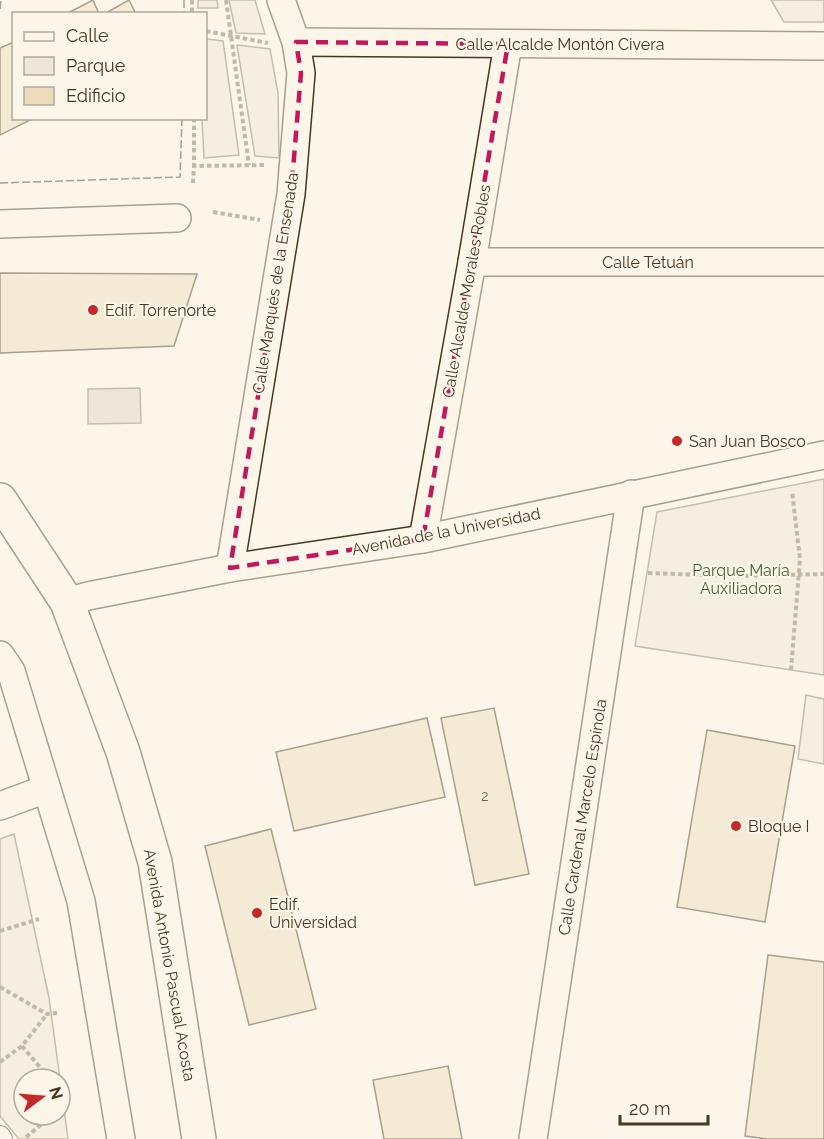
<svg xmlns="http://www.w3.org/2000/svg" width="824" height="1139" font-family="Raleway,sans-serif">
<rect width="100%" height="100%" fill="#fbf6e9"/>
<g fill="#ede6d9" stroke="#887966" stroke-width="1.5">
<path d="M 198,0 L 217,0 L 218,8 L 198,8 Z"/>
<path d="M 229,0 L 255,0 L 265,34 L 236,33 Z"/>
<path d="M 771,0 L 824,0 L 824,22 L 784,22 Z"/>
<path d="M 206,39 L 223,41 L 239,155 L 204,158 L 202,119 L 206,118 Z"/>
<path d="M 237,45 L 270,49 L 278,93 L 279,158 L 255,156 Z"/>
<path d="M 824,479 L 824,675 L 635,646 L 657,512 Z"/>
<path d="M 806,695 L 824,699 L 824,764 L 798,759 Z"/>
<path d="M 14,834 L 49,998 L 60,1079 L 24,1079 L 24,1115 L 60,1115 L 60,1079 L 68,1139 L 19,1139 L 0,1116 L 0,839 Z"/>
</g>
<path fill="#dcd4c6" stroke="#887966" stroke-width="1.5" d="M 140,388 L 141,423 L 88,424 L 88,389 Z"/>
<g fill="#ecdcbc" stroke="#4a3520" stroke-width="1.5">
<path d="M 93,0 L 99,14 L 66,14 Z"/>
<path d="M 129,0 L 136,14 L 104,14 Z"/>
<path d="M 14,42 L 14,118 L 34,118 L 0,135 L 0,48 Z"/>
<path d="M 0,273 L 197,274 L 174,346 L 0,353 Z"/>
<path d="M 494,708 L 529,874 L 475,885 L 441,718 Z"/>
<path d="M 427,718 L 445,797 L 294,831 L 276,752 Z"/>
<path d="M 707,730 L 795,746 L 765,922 L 677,907 Z"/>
<path d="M 271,829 L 316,1009 L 249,1025 L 205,846 Z"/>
<path d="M 768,955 L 824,962 L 824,1139 L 767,1139 L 745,1136 Z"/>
<path d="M 448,1066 L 462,1139 L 384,1139 L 373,1080 Z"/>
</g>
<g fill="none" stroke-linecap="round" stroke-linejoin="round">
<defs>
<path id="pedestrian" d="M 0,1136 L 2,1139"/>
<g id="minor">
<path d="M 296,42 L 824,46"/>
<path d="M 0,224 L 177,218"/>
<path d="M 472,262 L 824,262"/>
<path d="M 423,539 L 472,262 L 508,44"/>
<path d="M 230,568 L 291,194 L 301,73 L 296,42 L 281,0"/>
<path d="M 67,602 L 88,596 L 230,568 L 423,539 L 824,455"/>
<path d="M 0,655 L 11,671 L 81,901 L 121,1139"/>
<path d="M 0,806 L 46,789"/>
<path d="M 533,1139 L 631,494"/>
</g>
<path id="tertiary" d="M 0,500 L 67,602 L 123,752 L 155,862 L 199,1139"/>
</defs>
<use href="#pedestrian" stroke="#4a3520" stroke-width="22"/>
<use href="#minor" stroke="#4a3520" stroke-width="30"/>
<use href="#tertiary" stroke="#4a3520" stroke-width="36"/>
<g stroke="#7f6f5c" stroke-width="4" stroke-dasharray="4.5 3" stroke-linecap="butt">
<path d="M 192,0 L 192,14"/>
<path d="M 226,0 L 249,165"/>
<path d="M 206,31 L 268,43"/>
<path d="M 194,118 L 194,166"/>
<path d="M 193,183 L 194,166 L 266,165"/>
<path d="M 213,212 L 260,220"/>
<path d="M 648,573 L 738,576 L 824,574"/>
<path d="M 791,670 L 800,559 L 792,491"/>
<path d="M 0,931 L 39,919"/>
<path d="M 0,987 L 47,1014 L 57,1013"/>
<path d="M 22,1046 L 50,1079"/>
<path d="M 0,1062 L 22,1046 L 47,1014"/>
<path d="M 60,1091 L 69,1102 L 60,1110"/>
<path d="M 26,1137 L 53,1115"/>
</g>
<use href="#pedestrian" stroke="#fbf6e9" stroke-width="20"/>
<use href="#minor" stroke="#fbf6e9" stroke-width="27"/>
<use href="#tertiary" stroke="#fbf6e9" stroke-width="33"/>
<g stroke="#4a3520" stroke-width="1.5" stroke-dasharray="8 3" stroke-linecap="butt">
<path d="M 184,0 L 184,14"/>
<path d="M 0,9 L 1,0"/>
<path d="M 0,183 L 180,177 L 182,118"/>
</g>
</g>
<path d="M0 0H824V1139H0ZM 296,42 L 508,44 L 423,539 L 230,568 L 291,194 L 301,73 Z" fill="#fbf6e9" fill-opacity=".55" fill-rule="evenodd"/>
<path fill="none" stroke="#c2185b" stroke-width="4.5" stroke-dasharray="12 8" stroke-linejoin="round" d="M 296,42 L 508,44 L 423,539 L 230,568 L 291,194 L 301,73 Z"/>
<g fill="#c62828" stroke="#fbf6e9" stroke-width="2">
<circle cx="93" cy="310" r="6"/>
<circle cx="677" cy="441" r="6"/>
<circle cx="736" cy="826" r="6"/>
<circle cx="257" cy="913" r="6"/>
</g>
<g text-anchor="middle" stroke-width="4.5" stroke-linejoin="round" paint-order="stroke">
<g font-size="14" fill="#725f47">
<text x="485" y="801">2</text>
</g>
<g font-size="16" fill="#4a3520" stroke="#fbf6e9">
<text x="560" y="50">Calle Alcalde Montón Civera</text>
<text x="648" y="268">Calle Tetuán</text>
<text transform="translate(275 283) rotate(-81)" y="6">Calle Marqués de la Ensenada</text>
<text transform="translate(466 291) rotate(-80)" y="6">Calle Alcalde Morales Robles</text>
<text transform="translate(446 531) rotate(-11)" y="6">Avenida de la Universidad</text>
<text transform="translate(582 817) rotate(-81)" y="6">Calle Cardenal Marcelo Espínola</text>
<text transform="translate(170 965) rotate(80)" y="6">Avenida Antonio Pascual Acosta</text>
</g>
<g font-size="16" fill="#4a3520" stroke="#fbf6e9" text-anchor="start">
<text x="105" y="316">Edif. Torrenorte</text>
<text x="689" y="447">San Juan Bosco</text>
<text x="748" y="832">Bloque I</text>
<text x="269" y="910">Edif.<tspan x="269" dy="18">Universidad</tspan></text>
</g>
<g font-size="16" fill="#436837" stroke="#fbf6e9">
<text x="741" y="576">Parque María<tspan x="741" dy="18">Auxiliadora</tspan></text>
</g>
</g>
<rect x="12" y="12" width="195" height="108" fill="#fbf6e9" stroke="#b4a999" stroke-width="1.5"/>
<rect x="24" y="32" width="30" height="9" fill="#fbf6e9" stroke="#b4a999" stroke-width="1.5"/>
<text x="66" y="42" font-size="18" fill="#4a3520">Calle</text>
<rect x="24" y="57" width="30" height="18" fill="#ede6d9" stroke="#b4a999" stroke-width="1.5"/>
<text x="66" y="72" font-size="18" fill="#4a3520">Parque</text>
<rect x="24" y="87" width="30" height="18" fill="#ecdcbc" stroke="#b4a999" stroke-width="1.5"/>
<text x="66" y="102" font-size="18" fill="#4a3520">Edificio</text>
<g transform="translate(42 1097) rotate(74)"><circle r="28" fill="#fbf6e9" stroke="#b4a999" stroke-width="1.5"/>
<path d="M0-4.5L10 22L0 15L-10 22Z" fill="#c62828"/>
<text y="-9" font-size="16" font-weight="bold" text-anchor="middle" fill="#4a3520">N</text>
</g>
<path d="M620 1115v9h88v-9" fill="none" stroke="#4a3520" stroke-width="3"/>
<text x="629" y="1115" font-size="18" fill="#4a3520" stroke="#fbf6e9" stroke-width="4.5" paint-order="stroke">20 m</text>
</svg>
